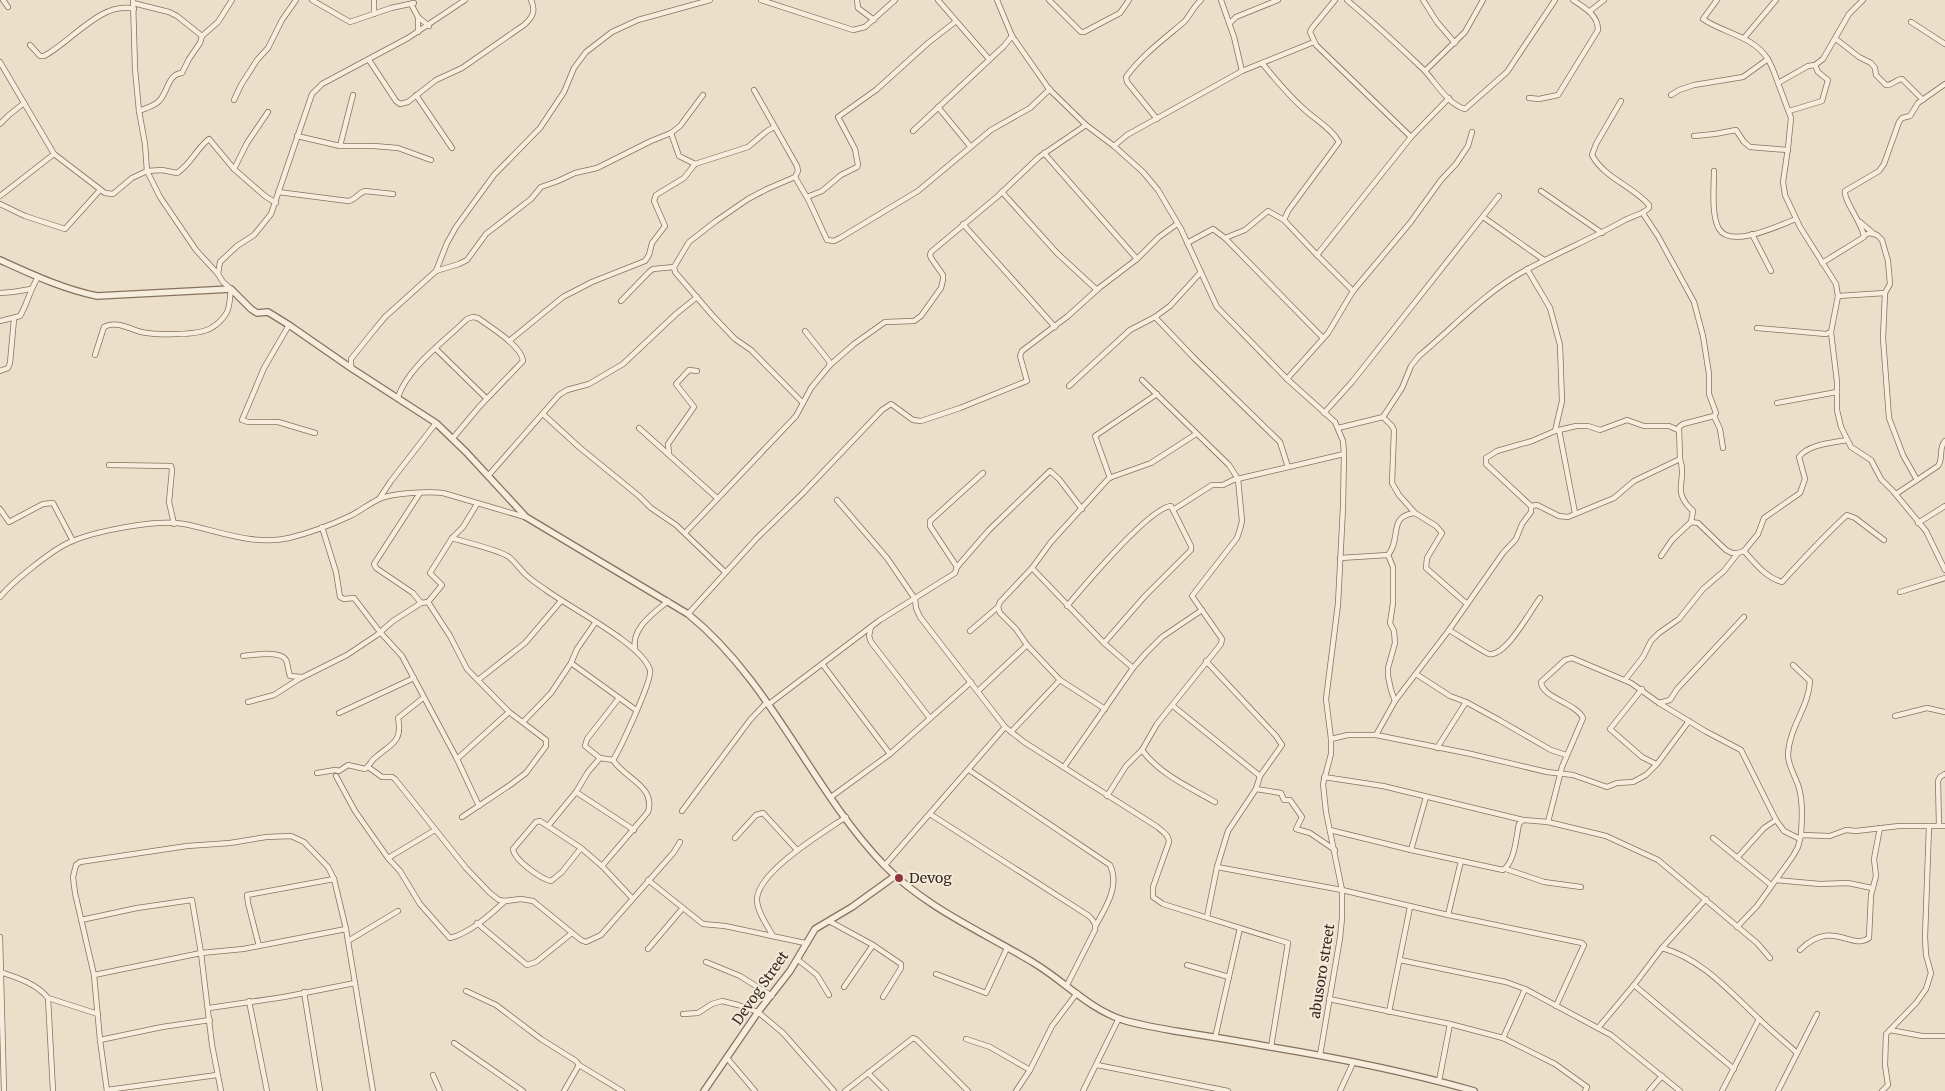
<svg xmlns="http://www.w3.org/2000/svg" width="1945" height="1091" font-family="Merriweather,serif">
<rect width="100%" height="100%" fill="#ebdfca"/>
<g fill="none" stroke-linecap="round" stroke-linejoin="round">
<defs>
<g id="minor">
<path d="M 3,0 L 8,7"/>
<path d="M 133,0 L 135,69 L 139,111 L 145,144 L 147,171 L 160,197 L 196,250 L 218,274"/>
<path d="M 312,0 L 350,22 L 391,8 L 414,3"/>
<path d="M 374,0 L 374,14"/>
<path d="M 761,0 L 853,30 L 865,27 L 895,0"/>
<path d="M 857,0 L 858,8 L 874,20"/>
<path d="M 938,0 L 989,59"/>
<path d="M 997,0 L 1012,36 L 1049,89 L 1086,125 L 1114,146 L 1143,172 L 1158,190 L 1181,229 L 1217,307 L 1287,379 L 1335,422 L 1343,441 L 1344,454 L 1343,507 L 1338,604 L 1326,699 L 1331,739 L 1331,754 L 1323,784 L 1326,812 L 1342,890 L 1342,918 L 1340,938 L 1320,1055"/>
<path d="M 1049,0 L 1081,32 L 1084,32 L 1120,13 L 1129,0"/>
<path d="M 1221,0 L 1234,37 L 1242,71"/>
<path d="M 1335,0 L 1312,28 L 1310,32 L 1316,45 L 1411,137"/>
<path d="M 1347,0 C 1373,22 1398,45 1423,69 C 1435,81 1447,104 1465,109 L 1507,72 L 1555,0"/>
<path d="M 1423,0 L 1437,22 L 1455,43"/>
<path d="M 1717,0 L 1703,19 C 1723,33 1753,36 1767,58 C 1772,65 1775,75 1778,83"/>
<path d="M 1863,0 L 1849,14 L 1823,59 L 1815,65 L 1808,66 L 1778,83 L 1791,118 L 1788,148 L 1783,182 L 1785,195 L 1800,227 L 1836,284 L 1838,296 L 1831,332 L 1837,382 L 1837,410 L 1841,427 L 1851,447 L 1871,460 L 1881,479 L 1893,491 L 1926,531 L 1945,570"/>
<path d="M 133,3 L 169,12 L 177,16 L 202,36"/>
<path d="M 411,4 L 418,17 L 418,32"/>
<path d="M 1590,11 L 1604,0"/>
<path d="M 418,17 L 429,26"/>
<path d="M 1911,22 L 1945,44"/>
<path d="M 1230,23 L 1236,17 L 1278,0"/>
<path d="M 1744,38 L 1776,0"/>
<path d="M 1836,39 L 1859,57 L 1871,63 L 1875,68 L 1876,75 L 1886,85 C 1892,86 1896,79 1902,79 L 1923,100"/>
<path d="M 30,45 L 40,56 L 44,56 C 70,43 102,0 134,9"/>
<path d="M 369,60 L 396,101 L 400,104 L 408,102 L 436,80 L 462,68 L 524,25 C 533,17 536,11 531,0"/>
<path d="M 0,62 L 54,154 L 105,193 L 113,194 L 132,178 L 147,171 L 162,170 L 177,173 C 191,164 196,149 209,139 L 234,169 L 265,196 L 276,203"/>
<path d="M 1262,63 C 1275,79 1289,96 1305,110 C 1316,120 1332,129 1339,142 L 1288,211 L 1284,220"/>
<path d="M 1425,71 L 1465,32 L 1483,0"/>
<path d="M 754,90 L 797,166 L 798,171 L 795,177 L 809,201 L 827,240 L 834,241 L 840,238 L 918,191 L 991,130 L 1030,108 L 1050,89"/>
<path d="M 416,95 L 452,148"/>
<path d="M 1671,95 L 1679,90 L 1694,85 L 1743,77 L 1768,59"/>
<path d="M 1529,98 L 1539,99 L 1558,95 L 1598,30 C 1598,15 1585,8 1573,0"/>
<path d="M 234,100 L 241,85 L 257,60 L 268,48 L 282,20 L 296,0"/>
<path d="M 938,107 L 970,146"/>
<path d="M 139,111 C 146,108 155,106 160,100 C 168,91 168,74 182,73 L 189,59 L 200,43 L 202,36 L 218,22 L 232,0"/>
<path d="M 1789,111 L 1822,101 L 1828,80 L 1818,72 L 1815,65"/>
<path d="M 1157,119 L 1127,82 L 1126,77 C 1142,55 1164,39 1184,22 C 1189,17 1194,6 1201,0"/>
<path d="M 0,124 L 9,115 L 24,103"/>
<path d="M 913,131 L 1004,46 L 1012,36"/>
<path d="M 671,133 L 679,156 L 695,164"/>
<path d="M 297,136 L 340,146 L 374,146 L 398,148 L 431,160"/>
<path d="M 1694,136 L 1715,134 L 1736,130 L 1744,142 L 1750,147 L 1788,150"/>
<path d="M 340,146 L 353,95"/>
<path d="M 1114,146 L 1127,135 L 1242,71 L 1314,42"/>
<path d="M 1044,153 L 1137,259"/>
<path d="M 234,169 L 247,143 L 268,112"/>
<path d="M 1714,171 C 1714,187 1711,215 1719,229 C 1731,249 1780,225 1796,219"/>
<path d="M 795,177 L 767,189 L 748,199 L 716,221 L 689,242 L 674,267 L 675,272 L 713,316 L 735,339 L 751,350 L 803,403"/>
<path d="M 1541,191 L 1602,233"/>
<path d="M 278,192 L 348,201 C 356,200 358,193 365,191 L 393,194"/>
<path d="M 1002,192 L 1057,253 L 1097,290"/>
<path d="M 0,196 L 54,154"/>
<path d="M 807,197 L 822,191 L 841,175 L 857,167 L 858,165 L 855,149 L 838,117 L 876,90 L 928,43 L 955,22"/>
<path d="M 0,204 L 25,216 L 65,229 L 100,190"/>
<path d="M 1644,212 L 1644,215 L 1658,236 L 1694,302 L 1703,336 L 1709,374 L 1709,394 L 1716,413 L 1714,416 L 1720,429 L 1723,448"/>
<path d="M 1483,217 L 1544,260"/>
<path d="M 1860,222 L 1873,233"/>
<path d="M 963,224 L 1055,327"/>
<path d="M 1752,234 L 1771,271"/>
<path d="M 1865,235 L 1870,233 L 1877,235 L 1882,240 L 1888,261 L 1890,284 L 1885,293 L 1883,338 L 1889,418 L 1903,455 L 1917,480"/>
<path d="M 1225,238 L 1245,230 L 1268,211 L 1284,220 L 1317,255"/>
<path d="M 1187,243 L 1213,229 L 1225,238 L 1323,338"/>
<path d="M 1822,263 L 1864,237 C 1863,224 1843,200 1845,191 L 1879,171 L 1884,164 L 1899,122 L 1902,118 L 1910,116 L 1918,103 L 1945,84"/>
<path d="M 1527,269 L 1550,308 L 1560,345 L 1562,401 L 1555,431"/>
<path d="M 436,271 L 459,264 L 467,260 L 486,234 L 531,199 L 541,187 L 558,181 L 575,173 L 597,168 L 651,141 L 671,133 L 680,126 L 703,95"/>
<path d="M 1353,291 L 1410,223 L 1441,180 L 1456,164 L 1468,146 L 1472,132"/>
<path d="M 0,293 L 13,292 L 31,289"/>
<path d="M 1838,296 L 1885,293"/>
<path d="M 621,301 L 649,272 L 653,269 L 674,267"/>
<path d="M 1155,317 L 1193,357 L 1280,442 L 1288,467"/>
<path d="M 0,321 L 20,316 C 27,304 30,290 38,277"/>
<path d="M 289,325 L 264,368 L 242,420 L 248,422 L 278,422 L 315,433"/>
<path d="M 1757,328 L 1826,334 L 1831,332"/>
<path d="M 805,331 L 829,361 L 830,365"/>
<path d="M 509,341 L 563,297 L 592,282 L 645,261 L 649,255 L 652,243 L 665,226 L 654,201 L 656,195 L 684,178 L 695,164 L 748,147 L 767,131 L 774,127"/>
<path d="M 436,349 L 486,398"/>
<path d="M 95,355 L 104,327 C 115,320 130,329 141,332 C 156,335 198,336 211,328 C 217,325 224,318 227,312 C 230,306 230,296 231,289 L 223,282 L 218,274 L 220,262 L 237,246 L 254,235 L 271,214 L 312,94 L 322,84 L 408,38 L 465,0"/>
<path d="M 351,368 L 351,359 L 371,334 L 385,317 L 436,271 L 447,243 L 456,227 L 494,175 L 540,128 L 564,92 L 574,68 L 586,52 L 612,32 L 638,20 L 710,0"/>
<path d="M 0,371 L 8,368 L 10,363 L 14,319"/>
<path d="M 1287,379 L 1328,333 L 1353,291 L 1317,255 L 1411,137 L 1449,98"/>
<path d="M 1069,386 L 1130,330 L 1155,317 L 1170,306 L 1201,272"/>
<path d="M 398,397 C 408,367 445,341 467,319 L 473,317 L 478,318 C 490,327 522,346 523,361 L 479,407 L 453,438"/>
<path d="M 1777,403 L 1837,392"/>
<path d="M 1324,413 L 1352,382 L 1499,196"/>
<path d="M 543,414 L 579,447 L 639,496 L 651,508 L 676,525 L 725,572"/>
<path d="M 1383,417 L 1392,426 L 1394,430 L 1392,483 L 1399,495 L 1415,513 L 1436,526 L 1442,533 L 1427,558 L 1426,568 L 1467,604"/>
<path d="M 639,428 L 717,498"/>
<path d="M 1338,428 L 1383,417 L 1402,388 L 1411,366 L 1419,356 C 1455,326 1485,292 1526,270 C 1559,252 1593,238 1625,220 C 1633,216 1643,214 1649,208 L 1649,205 C 1633,186 1604,178 1592,155 L 1596,144 L 1621,101"/>
<path d="M 1559,430 L 1575,513"/>
<path d="M 1678,430 L 1669,426 L 1644,426 L 1627,420 L 1600,430 L 1588,426 L 1576,426 L 1555,431 L 1532,441 L 1497,451 L 1486,458 L 1486,464 L 1531,506 L 1537,505 L 1559,516 L 1568,517 L 1614,498 L 1634,481 L 1680,459 L 1679,427 L 1683,424 L 1714,416"/>
<path d="M 669,454 L 668,444 L 694,407 L 676,384 L 689,370 L 697,371"/>
<path d="M 1680,459 C 1688,481 1670,490 1693,511 L 1691,522"/>
<path d="M 109,465 L 171,466 L 172,470 L 169,502 L 174,524"/>
<path d="M 488,476 L 559,395 L 567,390 L 589,384 L 623,364 L 676,314 L 697,297"/>
<path d="M 1110,478 L 1095,436 L 1157,394"/>
<path d="M 420,493 L 374,564 L 376,568 L 413,593 L 421,603"/>
<path d="M 1896,494 L 1938,466 C 1944,458 1938,448 1945,441"/>
<path d="M 379,499 L 391,481 L 436,423"/>
<path d="M 837,500 L 887,558 L 915,599 L 916,608 L 920,617 L 1005,727 L 1024,742 L 1156,826 C 1162,831 1169,835 1169,842 L 1153,887 L 1153,897 L 1163,904 L 1288,943 L 1271,1047"/>
<path d="M 0,509 L 9,522 L 43,504 L 53,503 L 73,541"/>
<path d="M 1173,510 L 1212,485 L 1223,485 L 1233,480 L 1344,454"/>
<path d="M 1918,523 L 1945,506"/>
<path d="M 322,527 L 336,572 L 340,597 L 344,599 L 354,598 L 380,632 L 402,656 L 457,759 L 479,806"/>
<path d="M 685,533 L 796,416 L 811,388 L 830,365 L 854,344 L 885,322 L 914,321 L 921,316 L 941,288 L 943,280 L 943,275 L 931,258 L 930,255 L 931,252 L 998,196 L 1039,157 L 1086,125"/>
<path d="M 452,538 C 464,542 500,550 509,557 C 515,562 520,569 525,574 C 531,580 539,585 546,590 C 570,608 642,644 650,670 C 653,679 620,749 613,760"/>
<path d="M 1744,551 L 1758,534 L 1764,518 L 1800,493 L 1805,479 L 1799,457 C 1809,444 1832,443 1847,440"/>
<path d="M 1388,555 L 1393,567 L 1393,603 L 1390,623 L 1394,631 L 1395,643 L 1388,668 L 1388,676 L 1391,690 L 1395,701"/>
<path d="M 1661,556 L 1672,540 L 1691,522 L 1698,523 L 1726,550 L 1732,553 L 1738,553"/>
<path d="M 1340,558 L 1388,555 C 1402,539 1387,516 1415,513"/>
<path d="M 957,567 L 930,526 L 930,521 L 983,473"/>
<path d="M 1032,568 L 1104,643 L 1133,668"/>
<path d="M 1900,592 L 1945,578"/>
<path d="M 0,597 C 12,582 51,551 68,543 C 94,531 156,519 184,524 C 219,531 253,546 289,538 C 309,533 331,525 350,516 C 360,511 369,504 379,499 C 392,493 430,491 443,493 L 525,517"/>
<path d="M 428,602 L 450,636 L 467,669 L 509,712 L 546,740 L 546,746 L 526,773 L 510,785 L 462,817"/>
<path d="M 1067,606 C 1083,587 1149,508 1171,506 L 1191,546 L 1191,550 L 1145,596 L 1104,643"/>
<path d="M 998,607 L 1000,613 L 1016,629 L 1027,645 L 1060,680 L 1105,709"/>
<path d="M 688,614 L 757,538 L 803,493 L 882,410 L 891,404 L 913,420 L 921,421 L 960,408 L 1027,381 L 1020,356 L 1022,351 L 1068,316 L 1099,288 L 1137,259 L 1159,237 L 1177,224"/>
<path d="M 871,627 L 869,636 L 871,642 L 929,717"/>
<path d="M 1449,630 C 1456,634 1485,653 1489,654 C 1506,657 1530,611 1540,598"/>
<path d="M 970,631 L 998,607 L 1000,602 L 1032,568 L 1051,542 L 1109,478 L 1151,463 L 1196,434"/>
<path d="M 635,649 C 631,628 654,613 668,601"/>
<path d="M 243,656 C 252,655 281,650 286,660 C 288,664 288,671 290,676 L 302,677"/>
<path d="M 1206,661 L 1276,736 L 1282,745 L 1260,776 L 1256,789 L 1228,831 L 1217,867 L 1207,917"/>
<path d="M 571,663 L 636,710"/>
<path d="M 823,665 L 890,754"/>
<path d="M 1793,665 L 1810,681 C 1809,707 1789,727 1788,755 C 1788,766 1796,777 1799,788 C 1803,803 1802,819 1801,835"/>
<path d="M 1416,674 L 1450,696 L 1466,702 L 1499,720 L 1551,750 L 1566,755"/>
<path d="M 478,680 L 525,643 L 561,601"/>
<path d="M 1625,680 L 1643,657 L 1651,641 L 1659,633 L 1679,619 L 1703,589 L 1724,571 L 1738,553 L 1744,551 C 1755,563 1765,577 1782,582 C 1803,559 1824,536 1847,515 L 1855,518 L 1884,540"/>
<path d="M 1642,689 L 1610,729 L 1642,757 L 1656,764"/>
<path d="M 978,691 L 1027,645"/>
<path d="M 248,702 L 274,695 L 299,679 L 347,655 L 377,635 L 393,621 L 421,603 L 428,602 L 442,585 L 430,573 L 452,538 L 463,527 L 477,504"/>
<path d="M 1659,703 L 1670,700 L 1677,689 L 1744,617"/>
<path d="M 769,704 L 880,620 L 955,573 L 957,567 L 989,530 L 1050,471 L 1059,479 L 1082,509"/>
<path d="M 1173,706 L 1260,776"/>
<path d="M 339,713 L 414,678"/>
<path d="M 1895,716 L 1927,708 L 1945,712"/>
<path d="M 523,722 L 551,693 L 571,663 L 577,649 L 595,623"/>
<path d="M 1011,732 L 1060,680"/>
<path d="M 1376,735 L 1395,701 L 1449,630 L 1503,553 L 1516,539 L 1522,524 L 1531,512 L 1531,506"/>
<path d="M 1331,739 L 1348,735 L 1376,735 L 1471,754 L 1547,772 L 1573,775 L 1607,787 L 1617,783 L 1633,782 L 1646,775 L 1657,764 L 1689,721"/>
<path d="M 1437,748 L 1466,702"/>
<path d="M 1142,750 C 1159,774 1191,788 1215,802"/>
<path d="M 457,759 L 509,712"/>
<path d="M 613,760 L 600,758 L 585,746 L 587,739 L 619,698"/>
<path d="M 368,767 L 382,777 L 392,777 L 395,779 L 466,868 L 490,893 L 499,900 L 505,901 L 521,899 L 533,901 L 581,940 L 586,942 L 601,935 L 674,852 L 680,842"/>
<path d="M 1064,767 L 1133,668 L 1146,653 L 1162,637 L 1202,610"/>
<path d="M 969,770 L 1110,865 C 1120,886 1106,907 1096,925"/>
<path d="M 317,773 L 335,770 L 339,771 L 348,765 L 365,769 C 370,766 371,760 376,757 C 391,744 403,742 398,718 L 423,698"/>
<path d="M 336,776 L 355,811 L 388,858 L 400,871 L 420,904 L 450,938 C 470,933 490,915 505,901"/>
<path d="M 1324,777 L 1383,786 L 1523,820"/>
<path d="M 1256,789 L 1281,793 L 1284,800 L 1290,800 L 1302,817 L 1296,829 L 1310,833 L 1335,850"/>
<path d="M 576,792 L 634,830"/>
<path d="M 1107,796 L 1126,766 L 1142,750 L 1157,724 L 1221,644 L 1222,639 L 1192,596 L 1237,538 L 1240,529 L 1242,521 L 1238,479 L 1229,465 L 1142,380"/>
<path d="M 831,797 L 890,754 L 971,682"/>
<path d="M 682,811 L 750,720 L 767,702"/>
<path d="M 930,814 L 1089,916 C 1094,921 1096,924 1095,930 L 1067,985"/>
<path d="M 1548,822 L 1562,767 L 1583,718 C 1576,703 1542,698 1541,682 L 1565,660 L 1572,658 L 1631,683 L 1659,703 L 1705,731 L 1741,750 L 1776,820 L 1784,831 L 1800,839"/>
<path d="M 548,826 L 576,792 L 588,772 L 600,758"/>
<path d="M 1939,826 L 1938,781 L 1940,777 L 1945,774"/>
<path d="M 1330,830 L 1411,850 L 1503,870 C 1515,862 1516,837 1519,824 L 1523,820 L 1548,822 L 1606,836 L 1658,860 L 1757,943 L 1770,958"/>
<path d="M 735,838 L 756,815 L 763,813 L 797,850"/>
<path d="M 1713,838 L 1771,885"/>
<path d="M 581,848 L 562,872 L 551,881 C 541,879 514,860 513,849 L 536,822 L 540,821 L 581,848 L 602,866 L 632,898"/>
<path d="M 1411,850 L 1426,797"/>
<path d="M 388,858 L 435,830"/>
<path d="M 1737,858 L 1764,828 L 1776,820"/>
<path d="M 885,865 L 1005,727"/>
<path d="M 602,866 L 648,812 C 656,786 625,779 613,760"/>
<path d="M 1217,867 L 1342,890 L 1448,915 L 1582,943 L 1584,945 L 1556,1006"/>
<path d="M 1506,869 L 1544,882 L 1581,887"/>
<path d="M 648,880 L 703,924 L 725,926 L 805,943"/>
<path d="M 1776,880 L 1820,884 L 1848,883 L 1872,888"/>
<path d="M 1448,915 L 1461,861"/>
<path d="M 81,920 L 137,908 L 192,900 L 201,953 L 212,1045 L 221,1091"/>
<path d="M 829,921 L 873,945 L 901,964 L 901,968 L 883,997"/>
<path d="M 477,923 L 527,965 L 536,962 L 572,933"/>
<path d="M 1737,927 L 1757,906 L 1793,856 L 1798,847 L 1801,835 L 1830,836 L 1846,830 L 1856,831 L 1899,826 L 1945,826"/>
<path d="M 773,936 C 767,925 758,913 757,901 C 755,873 824,832 846,817"/>
<path d="M 0,937 L 4,1091"/>
<path d="M 348,941 L 398,911"/>
<path d="M 259,946 L 248,903 L 247,895 L 334,879"/>
<path d="M 1662,948 C 1702,959 1728,990 1757,1017 C 1770,1030 1784,1041 1797,1053"/>
<path d="M 648,949 L 682,909"/>
<path d="M 1800,950 C 1832,918 1851,951 1869,938 L 1871,895 L 1876,876 L 1874,859 L 1880,828"/>
<path d="M 797,959 L 817,975 L 829,995"/>
<path d="M 1400,960 L 1506,982 L 1525,989 L 1611,1035 L 1680,1091"/>
<path d="M 706,962 L 740,976 L 772,996"/>
<path d="M 1187,965 L 1229,977"/>
<path d="M 3,973 C 18,978 37,984 48,998 L 98,1014"/>
<path d="M 936,974 L 986,993 L 1007,948"/>
<path d="M 94,975 L 201,953 L 243,949 L 346,929"/>
<path d="M 1634,985 L 1734,1069"/>
<path d="M 844,987 L 873,945"/>
<path d="M 466,991 L 496,1005 L 541,1039 L 576,1061 L 579,1065 L 564,1091"/>
<path d="M 304,992 L 320,1091"/>
<path d="M 48,998 L 53,1091"/>
<path d="M 1329,999 L 1450,1024 L 1503,1038 L 1555,1064 L 1587,1087 L 1585,1091"/>
<path d="M 249,1001 L 267,1091"/>
<path d="M 209,1008 L 284,997 L 355,983"/>
<path d="M 1389,1012 L 1410,907"/>
<path d="M 683,1014 L 698,1013 L 712,1004 L 722,1001 L 738,1005 L 758,1012 L 783,1033 L 834,1091"/>
<path d="M 1598,1028 L 1634,985 L 1662,948 L 1706,899"/>
<path d="M 1890,1030 L 1916,1003 L 1926,989 L 1931,973 L 1926,955 L 1925,937 L 1929,826"/>
<path d="M 1215,1038 L 1240,928"/>
<path d="M 1503,1038 L 1525,989"/>
<path d="M 966,1039 L 990,1047 L 1030,1070"/>
<path d="M 100,1040 L 162,1027 L 210,1020"/>
<path d="M 454,1043 L 523,1091"/>
<path d="M 727,1058 L 755,1091"/>
<path d="M 579,1065 L 622,1091"/>
<path d="M 1097,1065 L 1228,1091"/>
<path d="M 868,1073 L 886,1091"/>
<path d="M 433,1075 L 440,1091"/>
<path d="M 1439,1081 L 1450,1024"/>
<path d="M 107,1090 L 217,1075"/>
<path d="M 107,1091 L 100,1040 L 94,975 L 75,893 L 73,877 L 76,865 L 80,862 L 187,846 L 230,843 L 266,837 L 291,836 L 304,842 L 328,867 L 334,879 L 346,929 L 373,1091"/>
<path d="M 845,1091 L 913,1038 L 917,1040 L 968,1091"/>
<path d="M 1016,1091 L 1030,1070 L 1052,1026 L 1077,993"/>
<path d="M 1083,1091 L 1119,1018"/>
<path d="M 1340,1091 L 1353,1063"/>
<path d="M 1649,1091 L 1662,1076"/>
<path d="M 1722,1091 L 1759,1019"/>
<path d="M 1778,1091 L 1817,1014"/>
<path d="M 1882,1091 L 1888,1085 L 1885,1065 L 1886,1034 L 1890,1030 L 1922,1036 L 1945,1036"/>
</g>
<g id="tertiary">
<path d="M 0,260 C 31,274 63,289 97,296 L 231,289 L 251,309 L 257,313 L 268,312 L 289,325 L 351,368 L 436,423 L 466,452 L 526,517 L 688,614 C 772,682 811,789 884,865 C 926,908 983,932 1034,963 C 1064,981 1089,1009 1123,1020 C 1140,1025 1158,1028 1175,1031 C 1207,1036 1239,1041 1271,1047 C 1338,1058 1408,1072 1474,1091"/>
<path d="M 704,1091 L 758,1012 L 790,971 L 815,929 L 852,907 L 895,876"/>
</g>
</defs>
<use href="#minor" stroke="#867260" stroke-width="6"/>
<use href="#tertiary" stroke="#867260" stroke-width="8"/>
<use href="#minor" stroke="#f6eddd" stroke-width="4.5"/>
<use href="#tertiary" stroke="#f6eddd" stroke-width="5.5"/>
</g>
<circle fill="#8f363c" stroke="#f3ead9" stroke-width="2" cx="899" cy="878" r="5"/>
<g text-anchor="middle" stroke-width="4" stroke-linejoin="round" paint-order="stroke">
<g font-size="14" fill="#382b22" stroke="#f3ead9" text-anchor="start">
<text x="909" y="883">Devog</text>
</g>
<g font-size="14" fill="#382b22" stroke="#f3ead9">
<text transform="translate(1322 971) rotate(-81)" y="5">abusoro street</text>
<text transform="translate(760 988) rotate(-55)" y="5">Devog Street</text>
</g>
</g>
</svg>
